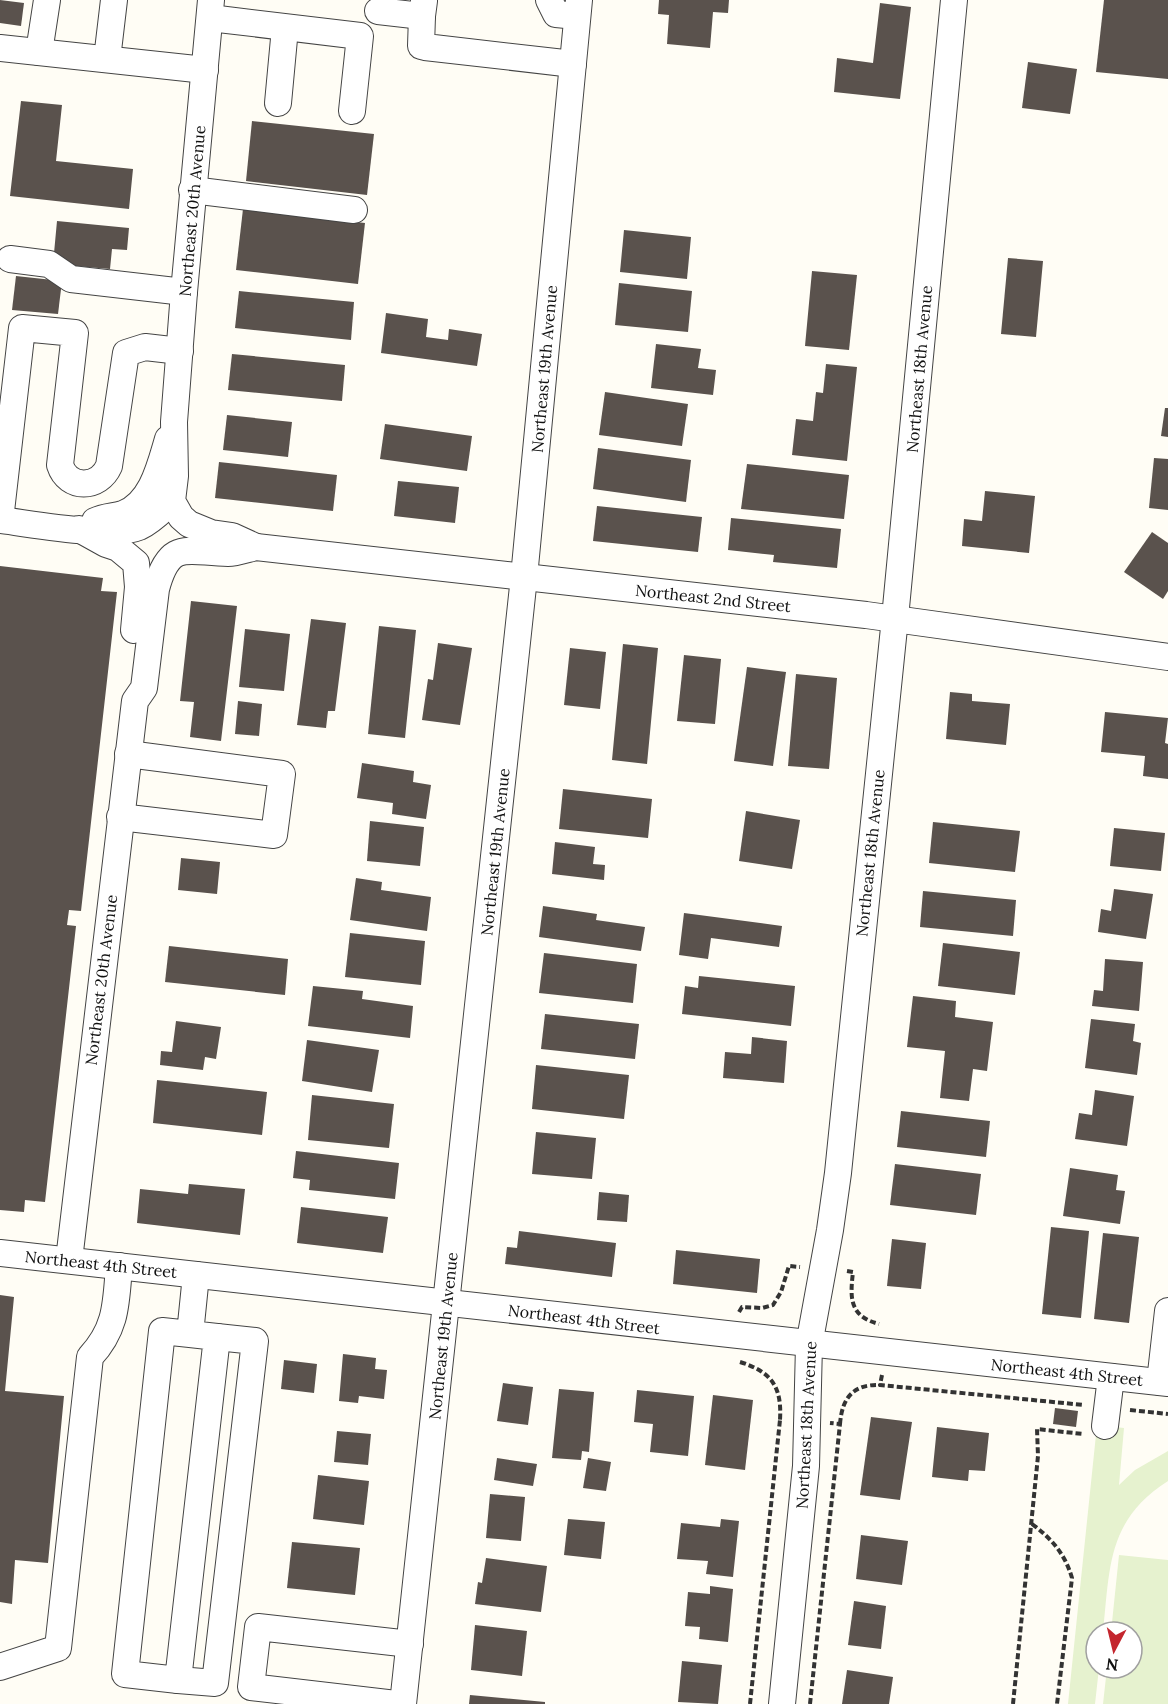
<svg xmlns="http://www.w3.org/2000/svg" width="1168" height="1704" font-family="Lora,serif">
<rect width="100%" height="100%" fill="#fffdf5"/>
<g fill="#e6f2cf">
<path d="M 1097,1425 L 1124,1428 L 1119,1485 L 1135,1470 L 1168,1451 L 1168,1481 C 1107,1520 1110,1567 1103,1632 L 1096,1632 L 1096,1668 L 1099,1668 L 1095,1704 L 1068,1704 Z"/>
<path d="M 1119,1555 L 1168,1560 L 1168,1704 L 1103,1704 L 1107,1668 L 1132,1668 L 1132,1632 L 1111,1632 Z"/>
</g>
<g fill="#5a524d">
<path d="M 0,0 L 24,3 L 21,26 L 0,23 Z"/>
<path d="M 659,0 L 729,0 L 728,13 L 713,12 L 710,48 L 667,44 L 669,15 L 658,14 Z"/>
<path d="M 1104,0 L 1168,0 L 1168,79 L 1096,72 Z"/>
<path d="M 880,3 L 911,7 L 900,99 L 834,92 L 837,58 L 873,63 Z"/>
<path d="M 1028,62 L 1077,69 L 1070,114 L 1022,108 Z"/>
<path d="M 21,101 L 62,105 L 56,161 L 133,169 L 129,209 L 10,196 Z"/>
<path d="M 252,121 L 374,134 L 367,195 L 246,181 Z"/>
<path d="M 243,209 L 365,223 L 358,284 L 236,270 Z"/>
<path d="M 57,221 L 129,228 L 127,250 L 112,249 L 110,269 L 53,264 Z"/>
<path d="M 624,230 L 691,237 L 687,279 L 620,272 Z"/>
<path d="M 1008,258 L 1043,261 L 1036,337 L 1001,334 Z"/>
<path d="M 812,271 L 857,275 L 849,350 L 805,346 Z"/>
<path d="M 16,276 L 62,281 L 58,314 L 12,310 Z"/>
<path d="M 619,283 L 692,291 L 688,332 L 615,325 Z"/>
<path d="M 239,291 L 354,302 L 351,340 L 235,328 Z"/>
<path d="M 386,313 L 428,319 L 426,337 L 448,340 L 449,329 L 482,334 L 477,366 L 381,353 Z"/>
<path d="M 656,344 L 701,349 L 698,368 L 716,370 L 713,395 L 651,388 Z"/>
<path d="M 232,354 L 345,365 L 342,401 L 228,390 Z"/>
<path d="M 826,364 L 857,367 L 847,461 L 792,455 L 796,419 L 813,421 L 816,392 L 823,393 Z"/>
<path d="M 605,392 L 688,404 L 682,446 L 599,435 Z"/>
<path d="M 1165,408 L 1168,408 L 1168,437 L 1161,436 Z"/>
<path d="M 227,415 L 292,422 L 288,457 L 223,450 Z"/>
<path d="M 385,424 L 472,436 L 467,471 L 380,459 Z"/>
<path d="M 598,448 L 691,460 L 686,502 L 593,489 Z"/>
<path d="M 1154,458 L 1168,459 L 1168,510 L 1149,508 Z"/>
<path d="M 219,462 L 337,475 L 333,511 L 215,498 Z"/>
<path d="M 747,464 L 849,475 L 844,519 L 741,509 Z"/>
<path d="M 398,481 L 459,487 L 455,523 L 394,516 Z"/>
<path d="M 985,491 L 1035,496 L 1029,553 L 962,546 L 964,519 L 982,521 Z"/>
<path d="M 597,506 L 702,517 L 698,552 L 593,541 Z"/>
<path d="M 731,518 L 841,529 L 837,568 L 773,562 L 774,555 L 728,550 Z"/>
<path d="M 1152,532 L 1168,543 L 1168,591 L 1163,599 L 1124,572 Z"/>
<path d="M 0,566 L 103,578 L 101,591 L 117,592 L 81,911 L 69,910 L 67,925 L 76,926 L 45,1202 L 25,1200 L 24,1212 L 0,1210 Z"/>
<path d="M 191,601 L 237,606 L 221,741 L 190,737 L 194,702 L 180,701 Z"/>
<path d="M 311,619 L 346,623 L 335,711 L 328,711 L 326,728 L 297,725 Z"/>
<path d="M 379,626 L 416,630 L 405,738 L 368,734 Z"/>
<path d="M 245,629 L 290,634 L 284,691 L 239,687 Z"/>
<path d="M 438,643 L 472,648 L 460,725 L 422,720 L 428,679 L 433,680 Z"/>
<path d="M 623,644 L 658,648 L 647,764 L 612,760 Z"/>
<path d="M 570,648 L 606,652 L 600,709 L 564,705 Z"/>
<path d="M 684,655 L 721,659 L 715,724 L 677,721 Z"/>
<path d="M 747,667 L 786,672 L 773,766 L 734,761 Z"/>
<path d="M 796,674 L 837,678 L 829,769 L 788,766 Z"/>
<path d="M 950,692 L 972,694 L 972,701 L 1010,704 L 1006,745 L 946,739 Z"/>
<path d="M 238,701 L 262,704 L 259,736 L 235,734 Z"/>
<path d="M 1105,712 L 1168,718 L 1165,743 L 1168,744 L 1168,779 L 1143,776 L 1145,756 L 1101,752 Z"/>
<path d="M 362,763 L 414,771 L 413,782 L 431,785 L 426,819 L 392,814 L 393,803 L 357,798 Z"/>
<path d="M 563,789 L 652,799 L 648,838 L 559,829 Z"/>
<path d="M 746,811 L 800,820 L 792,869 L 739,861 Z"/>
<path d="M 370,821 L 424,827 L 420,866 L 367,861 Z"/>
<path d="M 933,822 L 1020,831 L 1015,872 L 929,863 Z"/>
<path d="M 1114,828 L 1165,833 L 1161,871 L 1110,866 Z"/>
<path d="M 555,842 L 595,847 L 593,864 L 605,865 L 604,880 L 552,874 Z"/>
<path d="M 181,858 L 220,862 L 217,894 L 178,890 Z"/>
<path d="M 356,878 L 382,882 L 381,890 L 431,897 L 427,931 L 350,920 Z"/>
<path d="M 1114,889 L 1153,894 L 1146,939 L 1098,932 L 1101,909 L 1111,911 Z"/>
<path d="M 923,891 L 1016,900 L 1013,936 L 920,927 Z"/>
<path d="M 543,906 L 597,914 L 596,920 L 645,927 L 641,951 L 539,937 Z"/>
<path d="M 684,913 L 782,926 L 779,947 L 711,938 L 708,959 L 679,955 Z"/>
<path d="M 350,933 L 425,941 L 421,985 L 345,977 Z"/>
<path d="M 943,943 L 1020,952 L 1015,995 L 938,986 Z"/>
<path d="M 169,946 L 288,959 L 285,995 L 165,982 Z"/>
<path d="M 544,953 L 637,964 L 633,1003 L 539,993 Z"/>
<path d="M 1105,959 L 1143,962 L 1139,1011 L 1092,1006 L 1094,990 L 1103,991 Z"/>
<path d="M 699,976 L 795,986 L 791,1026 L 682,1014 L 685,986 L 698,988 Z"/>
<path d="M 313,986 L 363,991 L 362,999 L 413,1006 L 410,1038 L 308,1026 Z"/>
<path d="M 913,996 L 956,1001 L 955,1017 L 993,1022 L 987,1071 L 973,1069 L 969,1101 L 940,1098 L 945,1051 L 907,1047 Z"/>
<path d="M 545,1014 L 639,1024 L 635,1059 L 541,1049 Z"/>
<path d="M 1091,1019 L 1135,1024 L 1133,1041 L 1141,1043 L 1137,1075 L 1085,1068 Z"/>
<path d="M 176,1021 L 221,1027 L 216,1059 L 205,1057 L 203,1070 L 160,1065 L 161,1051 L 172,1052 Z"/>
<path d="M 752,1037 L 787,1041 L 784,1083 L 723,1078 L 725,1052 L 751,1054 Z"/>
<path d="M 307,1040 L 379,1050 L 372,1092 L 302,1081 Z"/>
<path d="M 536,1065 L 629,1075 L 624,1119 L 532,1109 Z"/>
<path d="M 157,1080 L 267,1092 L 262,1135 L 153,1123 Z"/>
<path d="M 1095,1090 L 1134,1096 L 1127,1146 L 1075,1139 L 1079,1113 L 1092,1115 Z"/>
<path d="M 312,1095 L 394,1104 L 389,1148 L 308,1140 Z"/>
<path d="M 901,1111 L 990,1121 L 986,1157 L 897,1147 Z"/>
<path d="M 536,1132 L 596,1138 L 592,1179 L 532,1174 Z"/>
<path d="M 296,1151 L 399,1163 L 395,1199 L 309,1190 L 310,1180 L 293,1178 Z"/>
<path d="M 895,1164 L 981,1174 L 976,1215 L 890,1205 Z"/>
<path d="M 1070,1168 L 1118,1175 L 1116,1190 L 1125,1191 L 1120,1224 L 1063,1216 Z"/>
<path d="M 189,1184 L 245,1189 L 240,1235 L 137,1223 L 140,1189 L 188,1194 Z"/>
<path d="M 599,1192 L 629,1195 L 627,1222 L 597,1220 Z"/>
<path d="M 301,1207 L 388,1217 L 383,1253 L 297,1243 Z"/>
<path d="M 1051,1227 L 1089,1231 L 1081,1318 L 1042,1314 Z"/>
<path d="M 519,1231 L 616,1243 L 612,1277 L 505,1264 L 507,1247 L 517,1248 Z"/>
<path d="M 1103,1233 L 1139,1237 L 1129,1323 L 1094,1319 Z"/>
<path d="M 892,1239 L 926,1243 L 921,1289 L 887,1286 Z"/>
<path d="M 676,1250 L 760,1259 L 757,1293 L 673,1284 Z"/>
<path d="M 0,1295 L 14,1297 L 5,1391 L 64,1396 L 48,1563 L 15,1560 L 12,1604 L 0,1602 Z"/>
<path d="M 343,1354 L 376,1358 L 375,1369 L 387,1370 L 384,1399 L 359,1396 L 358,1403 L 339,1401 Z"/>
<path d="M 284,1360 L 317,1364 L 314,1393 L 281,1389 Z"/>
<path d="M 503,1383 L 533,1387 L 528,1425 L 497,1421 Z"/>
<path d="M 559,1389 L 594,1392 L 589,1452 L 582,1451 L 581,1460 L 552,1458 Z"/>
<path d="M 637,1390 L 694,1396 L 688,1456 L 650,1452 L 653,1424 L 634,1422 Z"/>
<path d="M 713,1395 L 753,1400 L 745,1470 L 705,1465 Z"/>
<path d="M 1055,1408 L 1078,1411 L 1076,1427 L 1053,1424 Z"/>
<path d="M 871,1417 L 912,1422 L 900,1500 L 860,1495 Z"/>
<path d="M 937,1427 L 989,1433 L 985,1471 L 969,1470 L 968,1481 L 932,1477 Z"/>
<path d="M 337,1431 L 371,1434 L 368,1465 L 334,1462 Z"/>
<path d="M 497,1458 L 537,1464 L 533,1486 L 494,1480 Z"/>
<path d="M 588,1458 L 611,1462 L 606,1491 L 583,1488 Z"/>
<path d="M 318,1475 L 369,1481 L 364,1525 L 313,1519 Z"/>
<path d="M 490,1494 L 525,1497 L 521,1541 L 486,1538 Z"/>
<path d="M 568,1519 L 605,1522 L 601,1559 L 564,1555 Z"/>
<path d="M 721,1519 L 739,1521 L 733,1577 L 706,1574 L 708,1561 L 677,1559 L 681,1523 L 720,1527 Z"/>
<path d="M 861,1535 L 908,1541 L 902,1585 L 856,1579 Z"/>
<path d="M 292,1542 L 360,1548 L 355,1595 L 287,1588 Z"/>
<path d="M 486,1558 L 547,1566 L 541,1612 L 475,1604 L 478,1582 L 482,1583 Z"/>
<path d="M 710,1586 L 733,1589 L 728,1642 L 699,1639 L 700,1627 L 685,1626 L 688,1592 L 710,1594 Z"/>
<path d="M 854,1601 L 886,1606 L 881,1649 L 848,1645 Z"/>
<path d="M 475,1625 L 527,1631 L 522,1676 L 471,1670 Z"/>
<path d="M 682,1661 L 722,1665 L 718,1704 L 678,1702 Z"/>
<path d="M 847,1670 L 893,1677 L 889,1704 L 842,1704 Z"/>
<path d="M 470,1695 L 545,1702 L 545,1704 L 469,1704 Z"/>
</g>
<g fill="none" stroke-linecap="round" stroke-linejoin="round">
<defs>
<g id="minor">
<path d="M 211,0 L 184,292 L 174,422 L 175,476 L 172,501 L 181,517 L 189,524 L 211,533 L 232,536 L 256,547"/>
<path d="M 549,0 L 556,14 L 577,16"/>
<path d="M 378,11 L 422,16 L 424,1"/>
<path d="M 422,16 L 421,46 L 425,47 L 573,64"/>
<path d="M 210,18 L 360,36 L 352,111"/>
<path d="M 0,48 L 205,70"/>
<path d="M 39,52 L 47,0"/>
<path d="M 107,59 L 114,0"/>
<path d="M 278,103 L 285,28"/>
<path d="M 192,190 L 354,210"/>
<path d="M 10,259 L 49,264 L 71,279 L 184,292"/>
<path d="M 0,520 L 22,328 L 75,333 L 60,465 C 68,490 99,489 109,466 L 126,353 L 145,347 L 180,351"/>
<path d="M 0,520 C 33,524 111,539 139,527 C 152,521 162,510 172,501"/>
<path d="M 95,521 C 105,516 113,517 123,514 C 152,503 160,466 168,439"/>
<path d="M 79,529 L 106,544 L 118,548 L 136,563 L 138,587 L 134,630"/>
<path d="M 120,817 L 274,835 L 282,774 L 128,754"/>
<path d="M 0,1253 L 1168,1383"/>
<path d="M 69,1260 L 135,701 L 144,688 L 156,589 C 170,537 189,553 228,553 C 237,553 247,549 256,547 L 866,615 L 1168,657"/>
<path d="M 190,1334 L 217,1337 L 178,1680 L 125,1674 L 162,1331 L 190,1334 L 196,1275"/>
<path d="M 1160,1382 L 1168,1311"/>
<path d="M 1105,1426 L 1111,1377"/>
<path d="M 0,1667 L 58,1648 L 90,1357 C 117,1328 116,1303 119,1266"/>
<path d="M 178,1680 L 215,1683 L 255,1341 L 217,1337"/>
<path d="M 396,1704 L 251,1687 L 258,1627 L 410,1644"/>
<path d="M 403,1704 L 524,577 L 579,0"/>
<path d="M 782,1704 L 806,1466 L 809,1345 L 830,1230 L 838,1173 L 895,618 L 954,0"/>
</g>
</defs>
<use href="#minor" stroke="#444" stroke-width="28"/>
<g stroke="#333" stroke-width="4" stroke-dasharray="6 3" stroke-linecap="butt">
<path d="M 847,1271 L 853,1272 C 850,1298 849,1316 879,1324"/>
<path d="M 739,1312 L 742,1307 L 762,1308 L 773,1305 L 781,1292 L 789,1266 L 800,1267"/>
<path d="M 740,1362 C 772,1372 782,1387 780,1420"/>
<path d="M 882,1375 L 880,1385 L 1084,1405"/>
<path d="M 1130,1410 L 1168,1414"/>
<path d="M 840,1424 C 842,1398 853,1384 880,1385"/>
<path d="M 1032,1524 C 1052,1539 1065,1554 1072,1578 L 1057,1704"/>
<path d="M 750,1704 L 780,1420 L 781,1420"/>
<path d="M 810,1704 L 840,1424 L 830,1423"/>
<path d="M 1013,1704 L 1038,1456 L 1037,1429 L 1083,1434"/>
</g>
<use href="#minor" stroke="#fff" stroke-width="26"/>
</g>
<g text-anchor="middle" stroke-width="6" stroke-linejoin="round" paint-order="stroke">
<g font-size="16" fill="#111" stroke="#fff">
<text transform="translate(192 211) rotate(-85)" y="6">Northeast 20th Avenue</text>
<text transform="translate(544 369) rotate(-85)" y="6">Northeast 19th Avenue</text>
<text transform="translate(919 369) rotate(-85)" y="6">Northeast 18th Avenue</text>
<text transform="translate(713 598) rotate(6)" y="6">Northeast 2nd Street</text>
<text transform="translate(495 852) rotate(-84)" y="6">Northeast 19th Avenue</text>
<text transform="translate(870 853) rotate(-84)" y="6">Northeast 18th Avenue</text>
<text transform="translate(101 980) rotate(-83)" y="6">Northeast 20th Avenue</text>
<text transform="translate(101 1264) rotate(6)" y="6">Northeast 4th Street</text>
<text transform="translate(584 1319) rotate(7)" y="6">Northeast 4th Street</text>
<text transform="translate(443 1336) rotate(-84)" y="6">Northeast 19th Avenue</text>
<text transform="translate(1067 1372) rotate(6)" y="6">Northeast 4th Street</text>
<text transform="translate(806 1425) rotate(-87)" y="6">Northeast 18th Avenue</text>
</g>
</g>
<g transform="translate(1114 1650) rotate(187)"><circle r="28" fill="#ffffff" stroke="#a0a0a0" stroke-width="1.5"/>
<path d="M0-4.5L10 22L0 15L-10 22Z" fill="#c4262e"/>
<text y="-9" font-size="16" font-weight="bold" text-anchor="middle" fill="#111111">N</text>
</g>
</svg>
